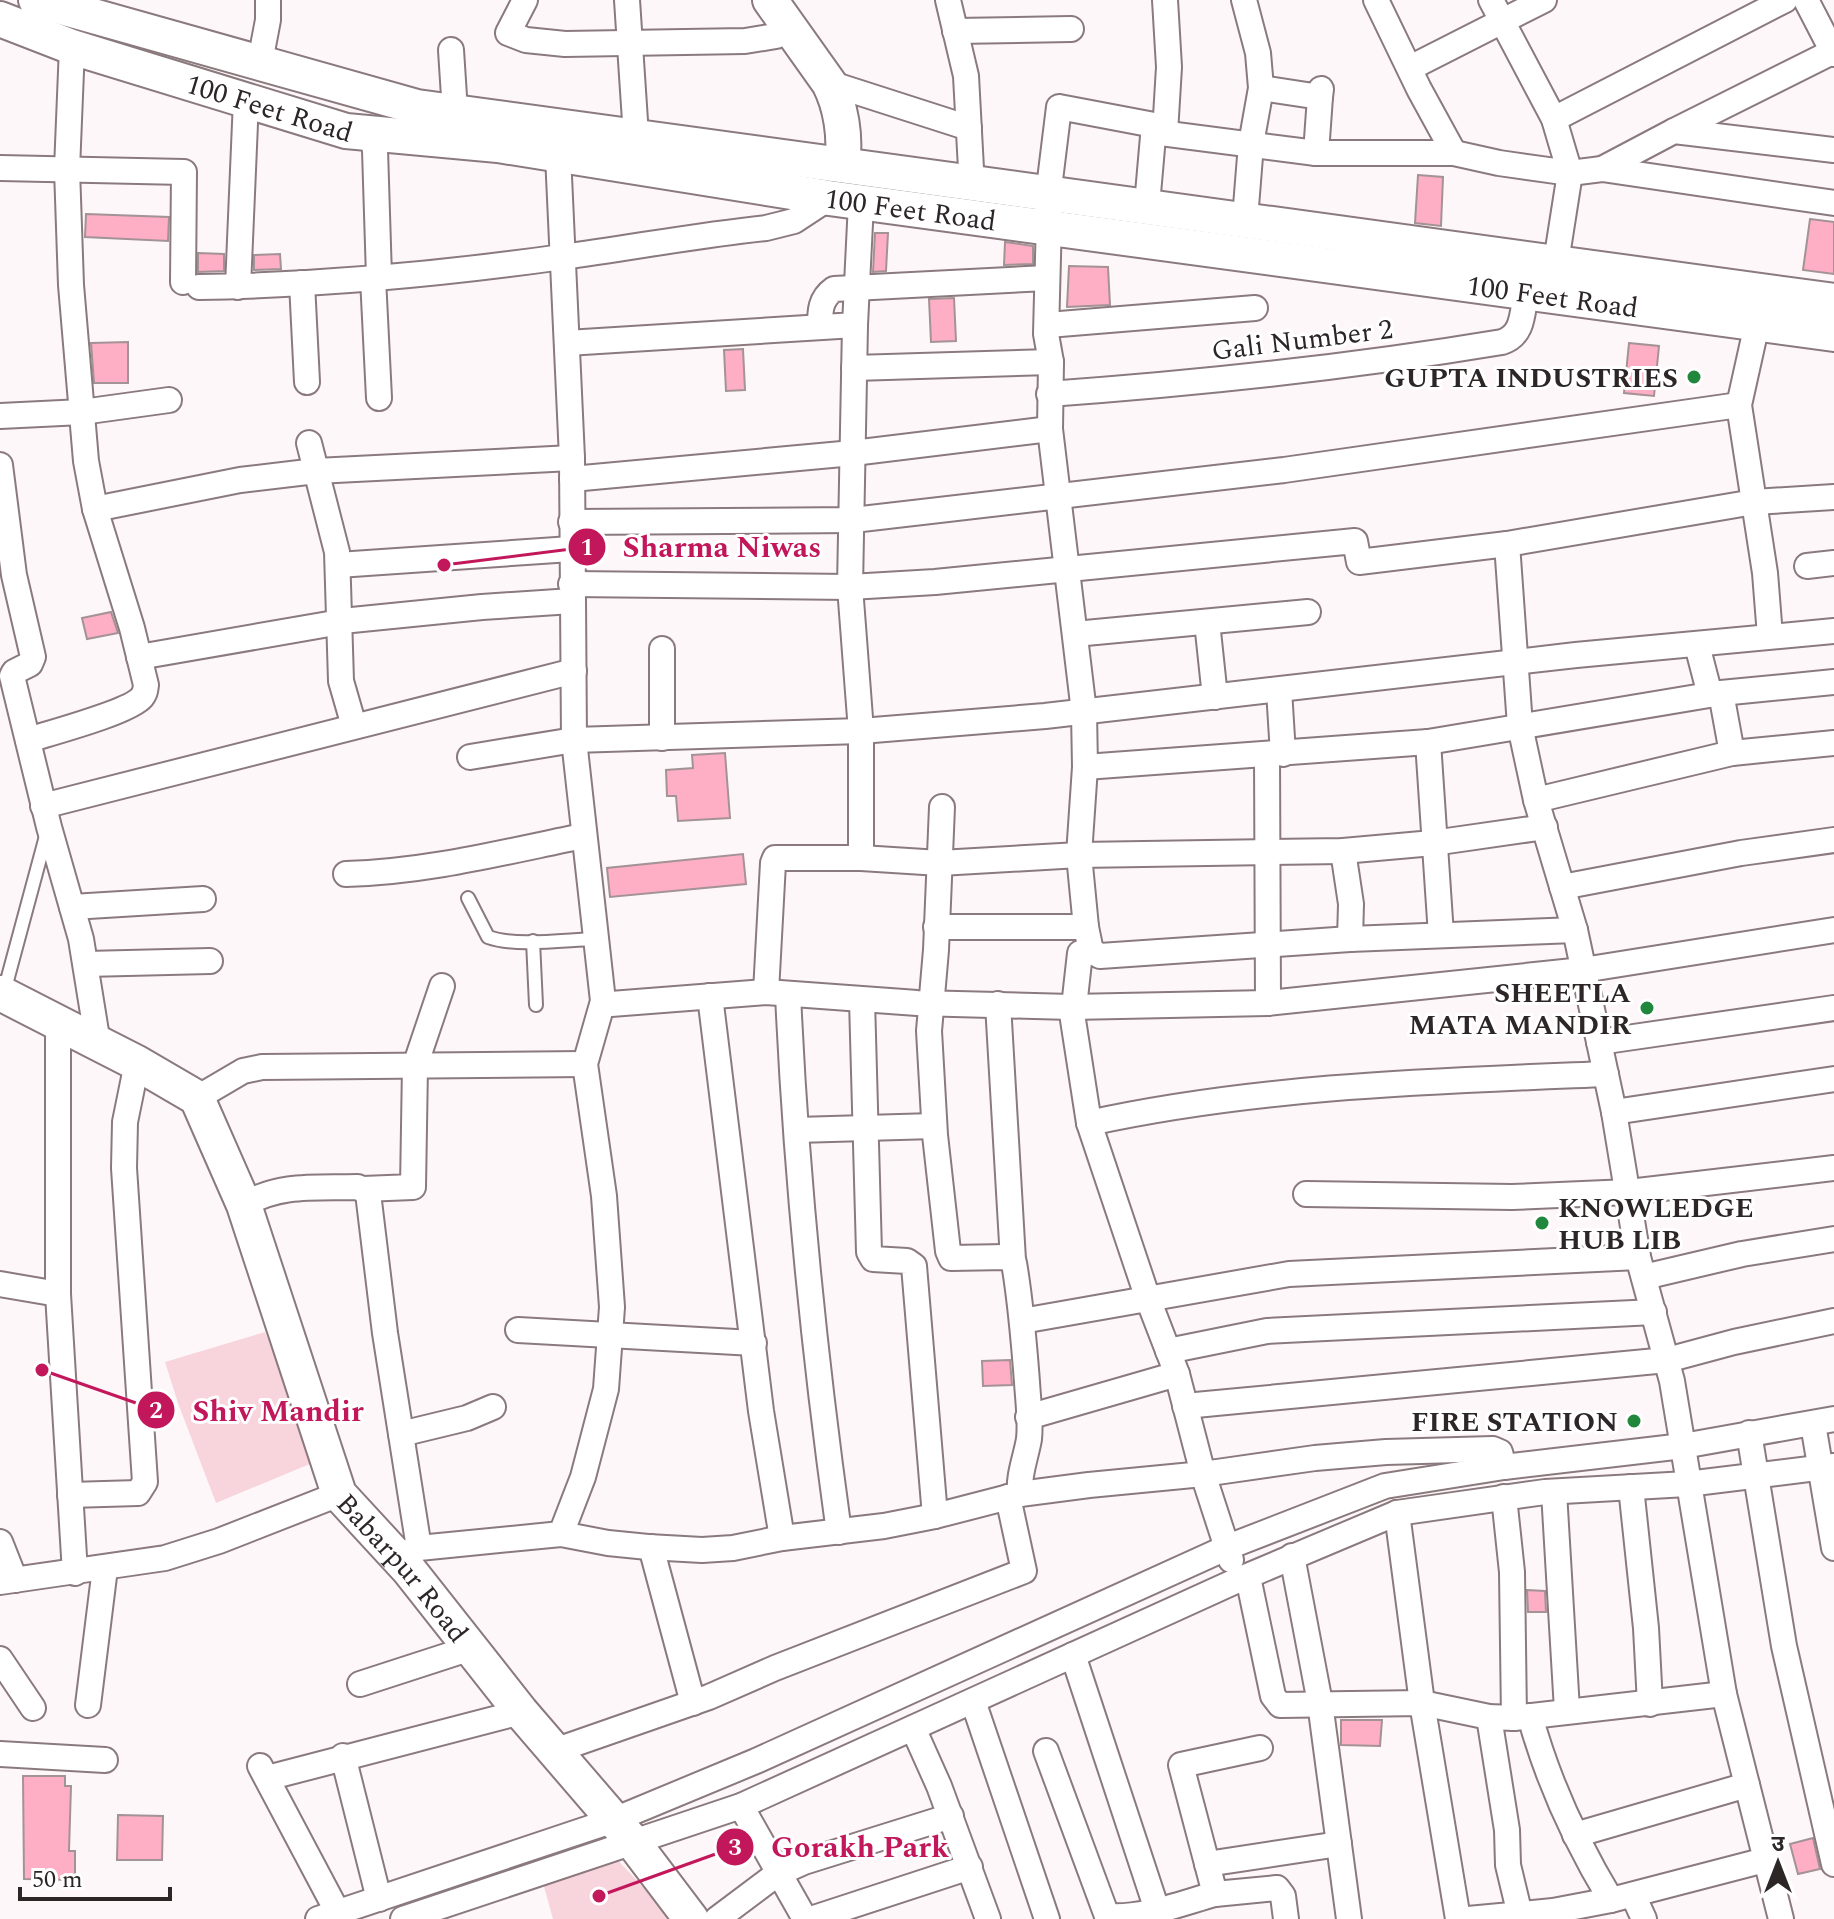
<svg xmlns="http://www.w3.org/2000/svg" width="1834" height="1919" font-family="Spectral,'Noto Sans Devanagari',serif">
<rect width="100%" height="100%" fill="#fef7f9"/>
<g fill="#f8d4dd">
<path d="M 265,1332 L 317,1461 L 216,1503 L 178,1403 L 165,1362 Z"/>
<path d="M 612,1854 L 673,1919 L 553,1919 L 543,1883 Z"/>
</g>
<g fill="#feaec5" stroke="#a39296" stroke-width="2">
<path d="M 1418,175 L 1443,177 L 1441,226 L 1415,223 Z"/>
<path d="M 86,214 L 169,217 L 168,241 L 85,237 Z"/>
<path d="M 1810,219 L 1834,222 L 1834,274 L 1803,270 Z"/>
<path d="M 875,233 L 888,233 L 886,271 L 873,272 Z"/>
<path d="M 1005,242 L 1033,246 L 1033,264 L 1004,265 Z"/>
<path d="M 198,253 L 224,254 L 224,271 L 198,272 Z"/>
<path d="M 280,254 L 281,269 L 254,270 L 254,255 Z"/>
<path d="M 1069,266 L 1108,267 L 1110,305 L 1067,307 Z"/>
<path d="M 954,298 L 956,341 L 931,342 L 929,299 Z"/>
<path d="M 128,342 L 128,383 L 94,383 L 91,343 Z"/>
<path d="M 1629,343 L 1659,346 L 1654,396 L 1624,393 Z"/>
<path d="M 743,349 L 745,390 L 726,391 L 724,350 Z"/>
<path d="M 111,612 L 118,633 L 87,639 L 82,618 Z"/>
<path d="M 725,753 L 730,818 L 678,821 L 676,796 L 667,796 L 666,770 L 693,768 L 692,755 Z"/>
<path d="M 743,854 L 746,884 L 610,897 L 607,868 Z"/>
<path d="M 1010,1360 L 1012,1385 L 983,1386 L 982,1361 Z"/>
<path d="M 1527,1590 L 1545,1591 L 1546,1612 L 1528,1612 Z"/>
<path d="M 1341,1720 L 1382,1720 L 1380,1746 L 1341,1745 Z"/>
<path d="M 23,1776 L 65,1776 L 65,1786 L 71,1786 L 69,1851 L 75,1851 L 75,1880 L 24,1879 Z"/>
<path d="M 118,1815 L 163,1816 L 162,1860 L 117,1860 Z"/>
<path d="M 1813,1838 L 1820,1869 L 1798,1874 L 1790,1844 Z"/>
</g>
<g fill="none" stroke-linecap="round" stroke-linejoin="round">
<defs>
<g id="lane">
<path d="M 468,898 L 488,937 C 516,947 564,940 594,939"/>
<path d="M 533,941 L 536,1005"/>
<path d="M 4,992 L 46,836"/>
</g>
<g id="street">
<path d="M 525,0 L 508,33 L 526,40 L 565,44 L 745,41 L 776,36 L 789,28"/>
<path d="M 627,0 L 636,136"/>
<path d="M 948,0 L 966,76 L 971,169 L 969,182"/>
<path d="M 1244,0 L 1258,53 L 1261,88 L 1251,144 L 1245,219"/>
<path d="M 1376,0 L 1419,89 L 1454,153"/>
<path d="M 1491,0 L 1554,119 L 1570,173 L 1556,262"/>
<path d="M 1806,0 L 1834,54"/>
<path d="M 955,31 L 1071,29"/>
<path d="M 451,50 L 455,112"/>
<path d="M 260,62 L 268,20 L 268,0"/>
<path d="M 1410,68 L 1544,0"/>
<path d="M 829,83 L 969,128"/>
<path d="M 1261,88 L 1320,97 L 1321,89"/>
<path d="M 1554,119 L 1785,0"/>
<path d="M 1674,131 L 1834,51"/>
<path d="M 1153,132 L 1316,153 L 1454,153 L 1499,163 L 1570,173 L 1602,169 L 1834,203"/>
<path d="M 1165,133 L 1169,67 L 1165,0"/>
<path d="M 371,134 L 375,150 L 379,277"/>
<path d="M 1316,153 L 1320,97"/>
<path d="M 558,155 L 572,458 L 574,740 L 603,1001 L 585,1064 L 604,1196 L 612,1307 L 606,1389 L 583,1477 L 561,1534"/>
<path d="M 0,168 L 184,172 L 183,282"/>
<path d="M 1602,169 L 1674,131 L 1834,150"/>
<path d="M 373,278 L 379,398"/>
<path d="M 302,283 L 307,382"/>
<path d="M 199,287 C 320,285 442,274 562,257 C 630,248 698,235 766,228 L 794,221 L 829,198"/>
<path d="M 238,287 L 246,100"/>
<path d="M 1757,324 L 1739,405 L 1765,573 L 1770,636"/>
<path d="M 855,325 L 850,587 L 861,731 L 861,858"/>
<path d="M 1048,325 L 1255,308"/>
<path d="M 820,327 C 820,311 820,299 834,289 L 1047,278"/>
<path d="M 567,343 L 855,325 L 861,203"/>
<path d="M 854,368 L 1051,362"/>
<path d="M 1049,394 C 1201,383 1352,367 1502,342 C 1524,335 1522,312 1526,293"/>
<path d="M 0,416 L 82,412 L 169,400"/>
<path d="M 309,443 L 337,552 L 341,681 L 354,726"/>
<path d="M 0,465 L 14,575 L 33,657 L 30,664 L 14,672 L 12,676 L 49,827 L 81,939 L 98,1044"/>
<path d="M 572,479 L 853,453 L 1050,429"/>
<path d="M 95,509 L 240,480 L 316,471 L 572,458"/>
<path d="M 571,522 L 853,520 L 1284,470 L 1739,405"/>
<path d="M 1507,544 L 1520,726 L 1536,800 L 1575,930 L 1614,1112 L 1638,1257 L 1672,1381 L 1724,1694 L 1781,1919"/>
<path d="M 338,565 L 571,549"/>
<path d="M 1807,566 L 1834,563"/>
<path d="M 571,584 L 850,587 L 935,582 L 1355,541 L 1359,562 L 1507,544 L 1754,502 L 1834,497"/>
<path d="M 1207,622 L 1215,697"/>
<path d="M 1075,634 L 1308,612"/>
<path d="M 1697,645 L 1710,695"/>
<path d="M 139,657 L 352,620 L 482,607 L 572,601"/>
<path d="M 1279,690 L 1283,754"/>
<path d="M 1721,693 L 1732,753"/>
<path d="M 662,738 L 662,649"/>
<path d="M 28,740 C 50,733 130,712 142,697 C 146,692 145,690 146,685 L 132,628 L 95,509 L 86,461 L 71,285 L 67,169 L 72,47"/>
<path d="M 1428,742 L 1441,935"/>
<path d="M 1267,755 L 1268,1003"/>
<path d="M 470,757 L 574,740 L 861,731 L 1045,716 L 1576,655 L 1834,631"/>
<path d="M 1085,767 L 1428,742 L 1721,693 L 1834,682"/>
<path d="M 1536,800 L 1732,753 L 1834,743"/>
<path d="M 43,806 L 574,671"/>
<path d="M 942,807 L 936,950 L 929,1031 L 935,1135 L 948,1251 L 951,1258 L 1006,1257 L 1014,1263 C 1021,1303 1024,1343 1027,1382 C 1028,1400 1031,1421 1029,1439 C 1026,1457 1018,1476 1020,1494"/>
<path d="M 1343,851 L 1351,904 L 1350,939"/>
<path d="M 346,874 C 427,872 504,852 583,836"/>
<path d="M 1562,887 L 1741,853 L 1834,840"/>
<path d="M 72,907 L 203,899"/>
<path d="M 936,927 L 1086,927"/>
<path d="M 1091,951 L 1086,927 L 1079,855 L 1085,767 L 1084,712 L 1050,429 L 1051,362 L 1046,334 L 1050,180 L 1059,107 L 1154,125 L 1147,205"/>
<path d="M 86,964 L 210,961"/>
<path d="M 766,992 L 773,863 L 775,858 L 861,858 L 940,863 L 1079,855 L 1343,851 L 1433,843 L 1545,827"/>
<path d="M 788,994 C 796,1174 814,1353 839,1532"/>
<path d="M 710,996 L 761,1411 L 782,1538"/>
<path d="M 862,1000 L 869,1252 L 873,1259 L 907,1261 L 914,1266 L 935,1516"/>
<path d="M 603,1001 L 611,1004 L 766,992 L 917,1003 L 1071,1007 L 1268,1003 L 1583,970 L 1834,930"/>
<path d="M 998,1004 L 1013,1260"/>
<path d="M 1071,1007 L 1089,1123 L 1148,1299 L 1177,1374 L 1203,1474 L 1231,1560"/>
<path d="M 1074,1007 L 1080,953 L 1091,951 L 1100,956 L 1350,939 L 1575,930"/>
<path d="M 58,1023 L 58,1294 L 75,1573"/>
<path d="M 1599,1042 L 1834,1008"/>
<path d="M 197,1098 L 243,1071 L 262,1067 L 585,1064"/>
<path d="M 1614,1112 L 1834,1079"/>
<path d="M 1089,1123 C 1258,1086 1434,1081 1606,1074"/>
<path d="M 797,1130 L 934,1126"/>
<path d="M 363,1189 L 413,1187 L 415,1066 L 442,986"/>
<path d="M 1306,1194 L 1512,1197 L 1629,1192 L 1834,1168"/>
<path d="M 244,1205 C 279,1183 318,1188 358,1187 L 368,1193 L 385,1333 L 419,1548"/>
<path d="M 1644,1277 L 1742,1254 L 1834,1239"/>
<path d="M 0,1284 L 58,1294"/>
<path d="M 1022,1321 L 1289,1274 L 1638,1257"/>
<path d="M 518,1330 L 754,1343"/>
<path d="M 1168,1351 L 1267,1331 L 1654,1312"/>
<path d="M 1185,1406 L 1667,1360 L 1734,1342 L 1834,1321"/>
<path d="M 1028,1417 L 1177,1374"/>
<path d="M 1813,1424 L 1834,1548"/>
<path d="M 1749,1433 L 1784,1646 L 1834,1864"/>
<path d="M 401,1434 L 467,1418 L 493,1407"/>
<path d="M 1631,1487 L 1646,1628 L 1650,1704"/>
<path d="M 1554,1492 L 1567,1710"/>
<path d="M 70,1495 L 138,1493 L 145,1482 L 124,1168 L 125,1122 L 137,1063"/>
<path d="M 1504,1497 L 1512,1572 L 1514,1718"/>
<path d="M 1397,1513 L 1422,1703 L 1458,1919"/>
<path d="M 0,1542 L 15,1580"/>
<path d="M 651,1547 L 693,1703"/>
<path d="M 396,1556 L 419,1548 L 561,1534 L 608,1543 L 648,1547 L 702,1550 L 733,1548 L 782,1538 L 884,1526 L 935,1516 L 1020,1494 L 1089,1485 L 1203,1474 L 1315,1458 L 1386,1452 L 1493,1449 L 1500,1452 L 1504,1467"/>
<path d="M 1292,1556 L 1320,1703 L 1349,1919"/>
<path d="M 1248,1577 L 1273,1696 L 1280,1705 L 1422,1703 L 1489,1717 L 1514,1718 L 1724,1694"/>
<path d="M 0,1582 L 165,1558 L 219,1541 L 339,1494"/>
<path d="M 1073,1655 L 1160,1919"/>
<path d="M 0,1659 L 33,1708"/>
<path d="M 360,1684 L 471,1648"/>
<path d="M 973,1701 L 1047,1919"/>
<path d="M 88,1705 L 105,1568"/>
<path d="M 1530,1716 C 1548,1782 1576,1842 1611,1900"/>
<path d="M 1489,1717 L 1507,1830 L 1508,1865 L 1521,1919"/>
<path d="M 913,1728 L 939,1786 L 988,1919"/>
<path d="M 1260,1748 L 1181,1765 L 1215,1894 L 1277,1888 L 1283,1896 L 1286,1919"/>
<path d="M 554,1751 L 709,1697 L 775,1668 L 1024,1571 L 1008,1497"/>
<path d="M 1046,1751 L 1107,1916 C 1142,1919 1182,1903 1215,1894"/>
<path d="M 0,1754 L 105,1760"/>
<path d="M 343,1756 L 379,1899"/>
<path d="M 260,1766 L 338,1913"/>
<path d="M 267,1778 L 521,1712"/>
<path d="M 741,1806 L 805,1919"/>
<path d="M 1575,1835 L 1747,1785"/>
<path d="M 1207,1864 L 1339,1844"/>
<path d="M 1633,1895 L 1644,1919"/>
<path d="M 318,1919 L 614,1820 L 756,1761 L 1228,1547 L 1385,1486 L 1504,1467 L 1683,1446 L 1834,1419"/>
<path d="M 403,1919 L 741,1806 L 1238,1580 L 1397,1513 L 1545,1492 L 1687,1484 L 1834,1466"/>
<path d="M 717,1919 L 777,1874 L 804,1862 L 951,1816"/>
<path d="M 811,1919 L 970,1867"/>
<path d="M 1468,1919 L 1553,1911 L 1611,1900 L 1765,1860"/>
</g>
<g id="secondary">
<path d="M 36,0 L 417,107 L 1834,301"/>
<path d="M 770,0 L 829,83 C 841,106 846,137 842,164"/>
<path id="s1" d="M 0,19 L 72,47 L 346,131 L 498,145 L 829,198 L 1834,334"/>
<path id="s2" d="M 0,993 L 137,1063 L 197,1098 L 244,1205 L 339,1494 L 409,1570 L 521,1712 L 632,1841 L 691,1919"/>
</g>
</defs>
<use href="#lane" stroke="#8a7a7e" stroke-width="16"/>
<use href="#street" stroke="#8a7a7e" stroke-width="28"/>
<use href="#secondary" stroke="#8a7a7e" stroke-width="38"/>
<use href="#lane" stroke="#fff" stroke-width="12"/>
<use href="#street" stroke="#fff" stroke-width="24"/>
<use href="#secondary" stroke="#fff" stroke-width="34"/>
</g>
<g fill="#20873d" stroke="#fff" stroke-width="3">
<circle cx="1694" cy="377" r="8"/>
<circle cx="1647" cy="1008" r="8"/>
<circle cx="1542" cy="1223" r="8"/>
<circle cx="1634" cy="1421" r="8"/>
</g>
<g text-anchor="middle" stroke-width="6" stroke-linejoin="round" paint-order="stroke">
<g font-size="28" fill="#2c2627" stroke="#fff">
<text dy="10" stroke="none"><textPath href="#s1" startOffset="284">100 Feet Road</textPath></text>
<text dy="10" stroke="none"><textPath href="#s1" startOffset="934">100 Feet Road</textPath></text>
<text dy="10" stroke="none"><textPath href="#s1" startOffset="1582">100 Feet Road</textPath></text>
<text transform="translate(1302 339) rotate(-7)" y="10">Gali Number 2</text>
<text dy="10" stroke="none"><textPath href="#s2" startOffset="742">Babarpur Road</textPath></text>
</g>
<g font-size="28" font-weight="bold" fill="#2c2627" stroke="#fff" text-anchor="end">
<text x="1678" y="387">GUPTA INDUSTRIES</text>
<text x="1631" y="1002">SHEETLA<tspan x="1631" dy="32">MATA MANDIR</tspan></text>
<text x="1558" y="1217" text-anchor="start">KNOWLEDGE<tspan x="1558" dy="32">HUB LIB</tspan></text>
<text x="1618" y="1431">FIRE STATION</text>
</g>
</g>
<path fill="none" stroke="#c2185b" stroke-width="3" d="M444 565L587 547M42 1370L156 1410M599 1896L735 1847"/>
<g fill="#c2185b" stroke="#fff" stroke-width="3">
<circle cx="444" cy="565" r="8"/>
<circle cx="42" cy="1370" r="8"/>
<circle cx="599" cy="1896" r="8"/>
<circle cx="587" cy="547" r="20"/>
<circle cx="156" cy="1410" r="20"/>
<circle cx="735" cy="1847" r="20"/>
</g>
<g font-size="24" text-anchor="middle" font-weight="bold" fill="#fff">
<text x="587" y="555">1</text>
<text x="156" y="1418">2</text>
<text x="735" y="1855">3</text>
</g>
<g font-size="30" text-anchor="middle" font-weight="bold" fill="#c2185b" stroke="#fff" stroke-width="6" stroke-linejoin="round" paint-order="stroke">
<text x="722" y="557">Sharma Niwas</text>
<text x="278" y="1421">Shiv Mandir</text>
<text x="860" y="1857">Gorakh Park</text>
</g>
<g transform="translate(1778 1863)" stroke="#ffffff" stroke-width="6" paint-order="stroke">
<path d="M0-6L14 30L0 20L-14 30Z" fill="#2c2627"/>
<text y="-12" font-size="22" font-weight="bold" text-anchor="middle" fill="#2c2627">उ</text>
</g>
<path d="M20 1887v12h150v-12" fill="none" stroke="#2c2627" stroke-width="4"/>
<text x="32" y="1887" font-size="24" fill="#2c2627" stroke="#ffffff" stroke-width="6" paint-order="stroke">50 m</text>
</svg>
